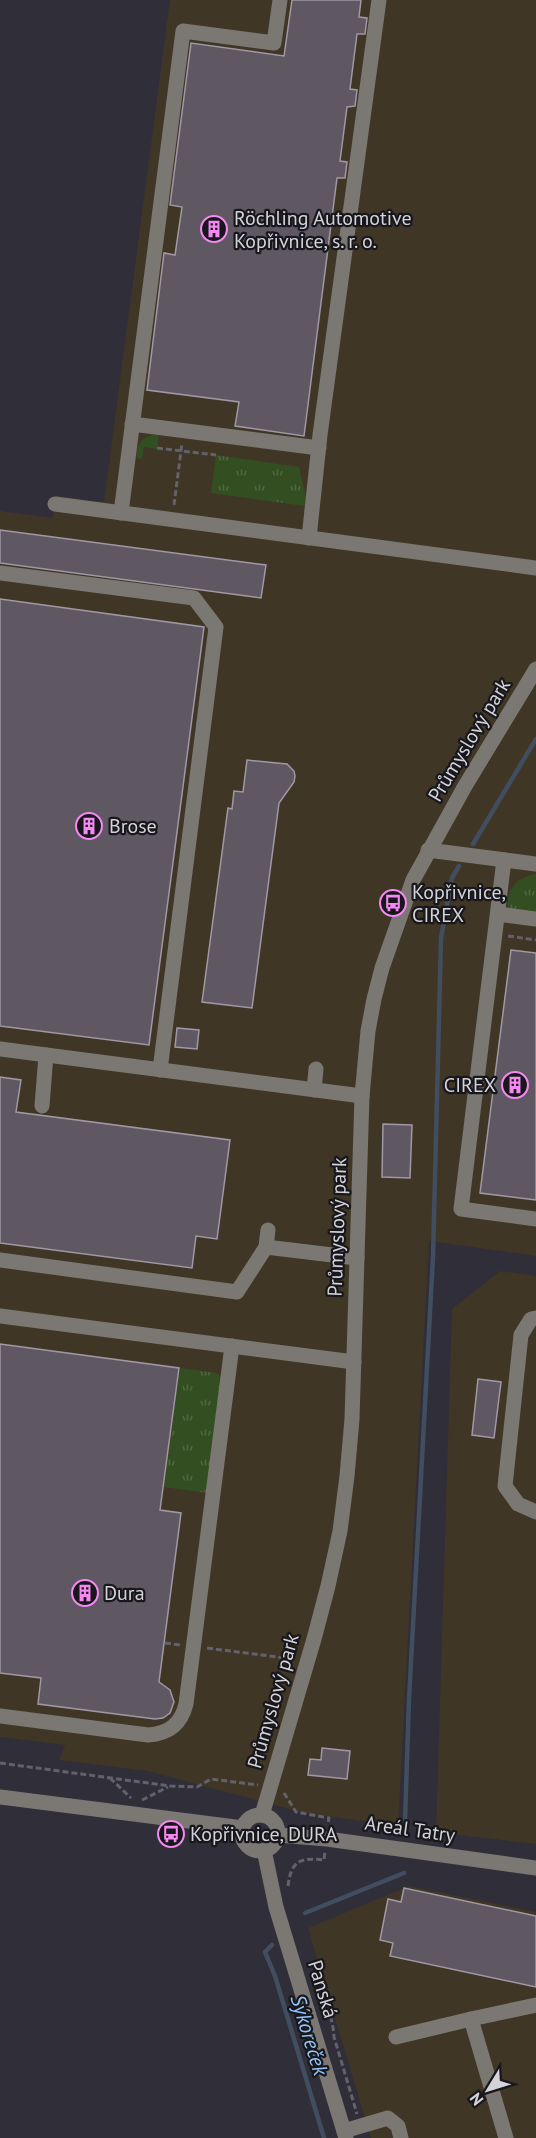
<svg xmlns="http://www.w3.org/2000/svg" width="536" height="2138" font-family="'PT Sans',sans-serif">
<defs>
<pattern id="grass-tufts" width="24" height="20" patternUnits="userSpaceOnUse" patternTransform="scale(1.5)"><rect width="24" height="20" fill="#334e20"/><path d="M3 7l-1-3M5 7V3M7 7l1-3M15 17l-1-3M17 17v-4M19 17l1-3" fill="none" stroke="#506740"/></pattern>
</defs>
<rect width="100%" height="100%" fill="#302e39"/>
<g fill="#3f3626">
<path d="M 170,0 L 536,0 L 536,1256 L 429,1241 L 398,1826 L 304,1813 L 148,1771 L 59,1760 L 65,1745 L 0,1737 L 0,511 L 53,518 L 56,496 L 104,502 Z"/>
<path d="M 500,1271 L 536,1276 L 536,1844 L 436,1832 L 452,1309 Z"/>
<path d="M 409,1886 L 536,1912 L 536,2138 L 371,2138 L 308,1928 Z"/>
</g>
<g fill="url(#grass-tufts)">
<path d="M 152,435 L 159,435 L 157,449 L 144,447 L 142,459 L 137,458 C 135,447 141,438 152,435 Z"/>
<path d="M 216,455 L 299,467 L 306,498 L 305,506 L 211,493 Z"/>
<path d="M 536,874 L 536,913 L 508,908 C 506,888 518,877 536,874 Z"/>
<path d="M 180,1368 L 217,1373 L 221,1378 L 207,1493 L 164,1487 Z"/>
</g>
<g fill="none" stroke-linecap="round" stroke-linejoin="round">
<g stroke="#404e60" stroke-width="4.5">
<path d="M 473,844 L 536,739"/>
<path d="M 405,1821 L 409,1699 L 433,1257 L 441,938 L 452,878 L 459,866"/>
<path d="M 305,1913 L 404,1873"/>
<path d="M 272,1945 L 265,1952 L 275,1976 L 324,2138"/>
</g>
</g>
<g fill="#5f5863" stroke="#a098a4" stroke-width="1.5">
<path d="M 292,0 L 361,0 L 359,17 L 367,18 L 365,34 L 357,34 L 350,89 L 357,90 L 355,106 L 347,107 L 340,161 L 347,162 L 345,178 L 337,178 L 304,436 L 235,426 L 239,402 L 147,390 L 164,253 L 175,255 L 182,207 L 170,205 L 191,43 L 284,56 Z"/>
<path d="M 0,530 L 266,565 L 261,598 L 0,563 Z"/>
<path d="M 0,599 L 204,627 L 149,1045 L 0,1026 Z"/>
<path d="M 247,760 L 287,764 L 294,771 L 295,776 L 294,782 L 279,803 L 252,1008 L 202,1002 L 228,808 L 232,809 L 234,791 L 243,792 Z"/>
<path d="M 511,950 L 536,953 L 536,1200 L 480,1193 Z"/>
<path d="M 177,1028 L 199,1030 L 197,1049 L 175,1047 Z"/>
<path d="M 0,1077 L 21,1080 L 16,1112 L 230,1140 L 217,1239 L 196,1236 L 192,1268 L 0,1243 Z"/>
<path d="M 383,1124 L 412,1125 L 410,1178 L 382,1177 Z"/>
<path d="M 0,1344 L 179,1368 L 160,1510 L 181,1513 L 159,1682 L 170,1690 L 174,1702 L 170,1713 L 163,1718 L 155,1719 L 38,1704 L 41,1678 L 0,1673 Z"/>
<path d="M 478,1379 L 501,1382 L 494,1438 L 472,1435 Z"/>
<path d="M 322,1748 L 350,1751 L 347,1779 L 308,1775 L 310,1759 L 321,1760 Z"/>
<path d="M 404,1888 L 536,1916 L 536,1987 L 390,1956 L 393,1943 L 380,1940 L 388,1899 L 401,1902 Z"/>
</g>
<g fill="none" stroke-linecap="round" stroke-linejoin="round">
<g stroke="#63616b" stroke-width="3" stroke-dasharray="6 3" stroke-linecap="butt">
<path d="M 157,448 L 216,455"/>
<path d="M 174,505 L 182,443"/>
<path d="M 508,936 L 536,940"/>
<path d="M 165,1643 L 180,1645"/>
<path d="M 207,1648 L 293,1659"/>
<path d="M 0,1763 L 170,1786 L 197,1787 L 211,1779 L 258,1785"/>
<path d="M 110,1778 L 131,1798"/>
<path d="M 284,1793 L 296,1812 L 329,1818 L 328,1824"/>
<path d="M 142,1800 L 168,1787"/>
<path d="M 288,1886 C 291,1861 300,1857 324,1860 L 325,1851"/>
<path d="M 319,1992 C 328,2006 333,2020 334,2037 L 357,2114"/>
</g>
<g stroke="#7b7873" stroke-width="15">
<path d="M 132,424 L 319,448"/>
<path d="M 55,504 L 536,568"/>
<path d="M 121,513 L 183,31 L 274,43 L 280,0"/>
<path d="M 309,538 L 320,435 L 379,0"/>
<path d="M 0,573 L 194,598 L 216,627 L 160,1070"/>
<path d="M 428,850 L 536,864"/>
<path d="M 504,860 L 461,1209 L 536,1219"/>
<path d="M 498,914 L 536,919"/>
<path d="M 0,1049 L 362,1096"/>
<path d="M 314,1090 L 316,1069"/>
<path d="M 42,1106 L 46,1055"/>
<path d="M 268,1230 L 266,1247 L 357,1258"/>
<path d="M 0,1260 L 237,1292 L 266,1247"/>
<path d="M 0,1316 L 354,1362"/>
<path d="M 536,1318 L 531,1319 L 521,1335 L 505,1486 L 518,1504 L 536,1512"/>
<path d="M 0,1716 L 148,1735 C 169,1734 181,1724 186,1704 L 232,1346"/>
<path d="M 0,1797 L 243,1828"/>
<path d="M 262,1815 L 314,1639 L 328,1586 L 340,1531 L 347,1476 L 352,1419 L 362,1096 L 368,1031 L 374,999 L 382,968 L 413,880 L 465,786 L 536,669"/>
<circle cx="260" cy="1833" r="18"/>
<path d="M 278,1835 L 327,1839 L 536,1868"/>
<path d="M 264,1850 L 276,1907 L 346,2138"/>
<path d="M 396,2037 L 471,2019"/>
<path d="M 344,2131 L 388,2118 L 398,2126 L 401,2138"/>
<path d="M 506,2138 L 471,2019 L 536,2005"/>
</g>
</g>
<defs>
<symbol id="building-ring" viewBox="-11 -11 22 22"><circle r="9.5" fill="#18171c" stroke="#f489f1" stroke-width="1.5"/><path d="M-4-6H4V6H1V3H-1V6H-4ZM-2.5-4.3h1.7v1.8h-1.7ZM.8-4.3h1.7v1.8H.8ZM-2.5-1h1.7V.8h-1.7ZM.8-1h1.7V.8H.8Z" fill="#f489f1"/></symbol>
<symbol id="bus-ring" viewBox="-11 -11 22 22"><circle r="9.5" fill="#18171c" stroke="#f489f1" stroke-width="1.5"/><path d="M-5-6H5V4H4V6H2V4H-2V6H-4V4H-5ZM-3.5-4V0h7V-4ZM-3.5 1.2v1.5H-2V1.2ZM2 1.2v1.5H3.5V1.2Z" fill="#f489f1"/></symbol>
</defs>
<g fill-rule="evenodd">
<use href="#building-ring" x="199" y="214" width="30" height="30"/>
<use href="#building-ring" x="74" y="811" width="30" height="30"/>
<use href="#bus-ring" x="378" y="888" width="30" height="30"/>
<use href="#building-ring" x="500" y="1070" width="30" height="30"/>
<use href="#building-ring" x="70" y="1578" width="30" height="30"/>
<use href="#bus-ring" x="156" y="1819" width="30" height="30"/>
</g>
<g text-anchor="middle" stroke-width="4.5" stroke-linejoin="round" paint-order="stroke">
<g font-size="20" fill="#d4d3da" stroke="#18171c" text-anchor="start">
<text x="234" y="225">Röchling Automotive<tspan x="234" dy="23">Kopřivnice, s. r. o.</tspan></text>
<text x="109" y="833">Brose</text>
<text x="412" y="899">Kopřivnice,<tspan x="412" dy="23">CIREX</tspan></text>
<text x="496" y="1092" text-anchor="end">CIREX</text>
<text x="104" y="1600">Dura</text>
<text x="190" y="1841">Kopřivnice, DURA</text>
</g>
<g font-size="20" fill="#d4d3da" stroke="#18171c">
<text transform="translate(469 740) rotate(-59)" y="7">Průmyslový park</text>
<text transform="translate(337 1227) rotate(-88)" y="7">Průmyslový park</text>
<text transform="translate(273 1701) rotate(-74)" y="7">Průmyslový park</text>
<text transform="translate(410 1829) rotate(8)" y="7">Areál Tatry</text>
<text transform="translate(323 1989) rotate(73)" y="7">Panská</text>
</g>
<g font-size="21" font-style="italic" fill="#92c4fb" stroke="#18171c">
<text transform="translate(309 2035) rotate(73)" y="7">Sýkoreček</text>
</g>
</g>
<g transform="translate(488 2090) rotate(232)" stroke="#18171c" stroke-width="4.5" paint-order="stroke">
<path d="M0-4.5L10 22L0 15L-10 22Z" fill="#d4d3da"/>
<text y="-9" font-size="16" font-weight="bold" text-anchor="middle" fill="#d4d3da">N</text>
</g>
</svg>
